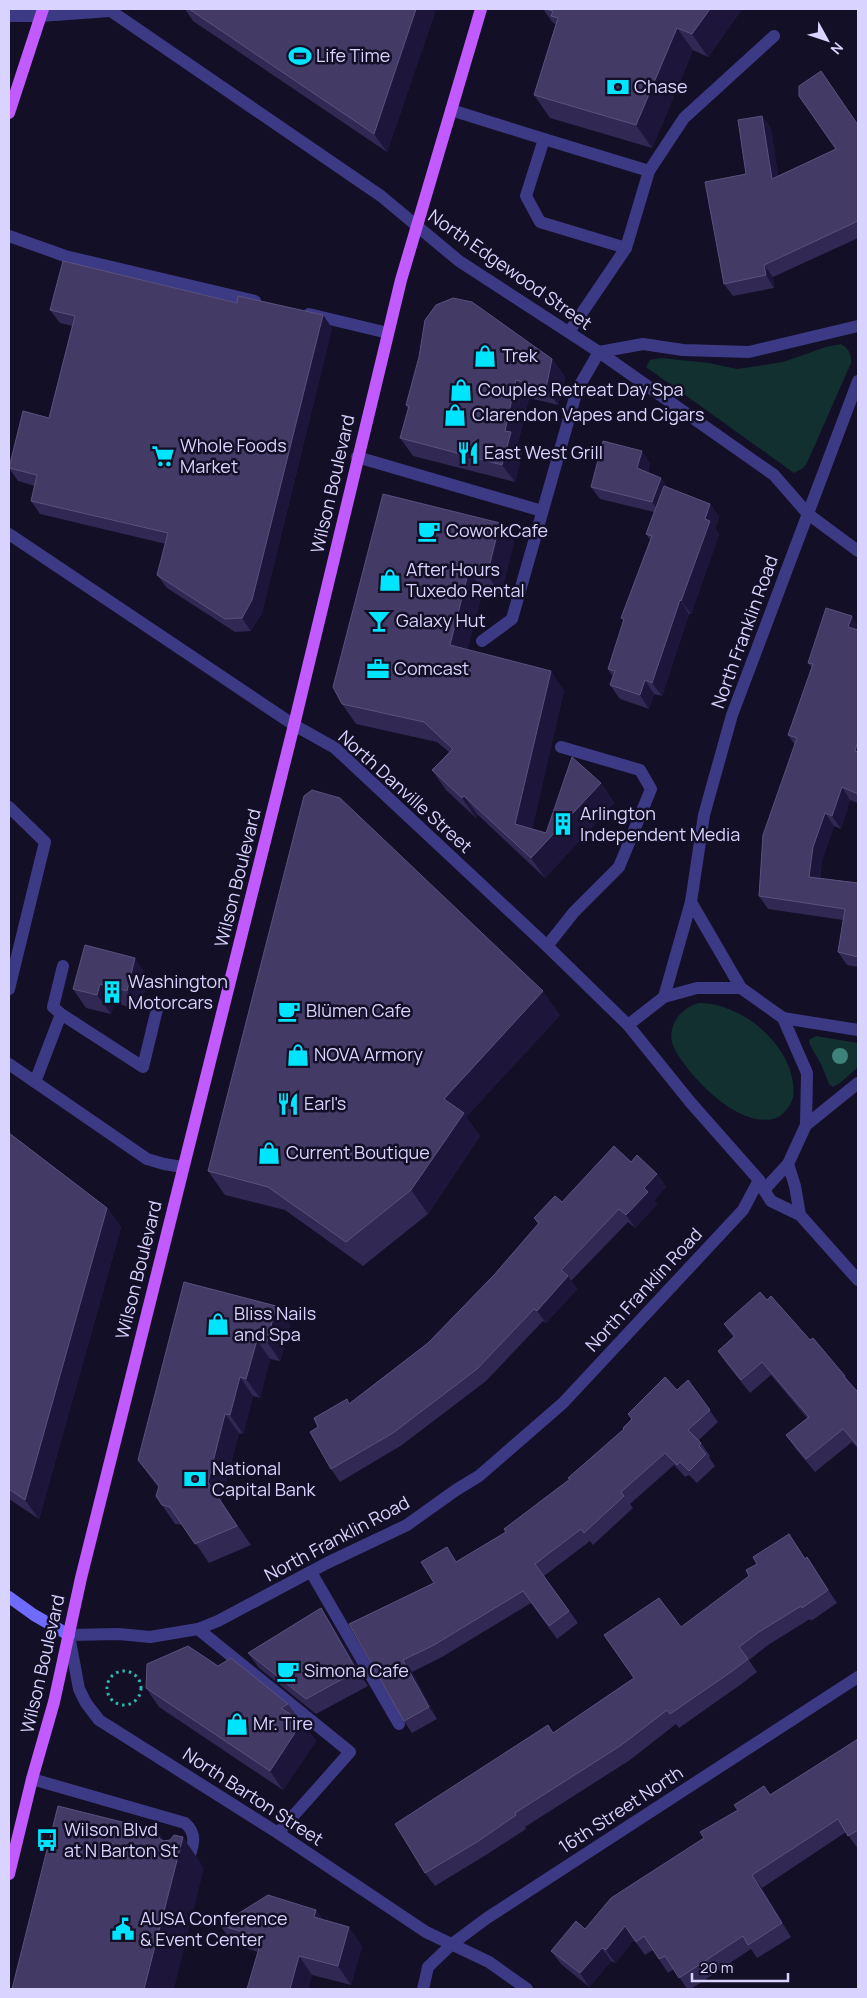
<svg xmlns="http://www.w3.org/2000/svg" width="867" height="1998" font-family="Manrope,sans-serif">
<rect width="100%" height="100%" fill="#130f26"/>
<g fill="#12302f">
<path d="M 841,344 C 848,348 852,354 851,363 L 807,463 L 803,468 L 794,473 L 646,367 L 650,360 L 661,358 L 709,363 L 737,369 L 783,362 L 826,347 Z"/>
<path d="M 699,1003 C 740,1003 788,1041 793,1083 C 794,1091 794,1098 790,1105 C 785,1112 781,1117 773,1119 C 737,1127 691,1078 675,1050 C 664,1030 679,1008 699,1003 Z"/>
<path d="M 816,1036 L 858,1043 L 858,1067 L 840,1083 L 833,1087 L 829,1084 L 821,1064 L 810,1045 L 809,1040 Z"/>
</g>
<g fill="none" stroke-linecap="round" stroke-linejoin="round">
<circle stroke="#2fb8b0" stroke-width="3" stroke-dasharray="2.5 4" stroke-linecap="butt" cx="124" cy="1688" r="17"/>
<g stroke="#3d3a85" stroke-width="12">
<path d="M 451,110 L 544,139 L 526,196 L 540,222 L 626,248 L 649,171 L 684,118 L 774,36"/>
<path d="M 544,139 L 649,171"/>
<path d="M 9,236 L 65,256 L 255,301"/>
<path d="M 309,314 L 388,333"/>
<path d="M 569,332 L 626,248"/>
<path d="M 357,457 L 542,511"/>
<path d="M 482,641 L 512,619 L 577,390 L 599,352"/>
<path d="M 9,807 L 45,842 L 9,989"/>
<path d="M 547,946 L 574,912 L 619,867 L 651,789 L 640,770 L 561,747"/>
<path d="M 61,1014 L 143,1067 L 158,1005"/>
<path d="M 35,1082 L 61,1014 L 53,1007 L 63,966"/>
<path d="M 311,1572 L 399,1724"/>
<path d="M 198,1629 L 350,1752 L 278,1833"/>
<path d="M 32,1779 L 185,1823 C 199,1835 192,1848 187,1864"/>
</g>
<g stroke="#3d3a85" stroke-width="12">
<path d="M 108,9 L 381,196 L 459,261 L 599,352 L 774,475 L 808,514 L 858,551"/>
<path d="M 9,16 L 41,16 L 109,11"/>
<path d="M 599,352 L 643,344 L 683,350 L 749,352 L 858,326"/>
<path d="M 9,534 L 294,725 L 335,748 L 547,946 L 628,1025"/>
<path d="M 691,902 L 741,988 L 783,1018 L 807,1073 L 806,1125 L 788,1164 L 764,1190 L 759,1180 L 691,1103 L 628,1025 L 664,997 L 697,988 L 741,988"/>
<path d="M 664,997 L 691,902 L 704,815 L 732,715 L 858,381"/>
<path d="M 783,1018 L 858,1030"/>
<path d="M 9,1064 L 147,1159 L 164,1164 L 183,1167"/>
<path d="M 806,1125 L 858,1083"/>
<path d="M 788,1164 L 795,1186 L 800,1215"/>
<path d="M 764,1190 L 771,1201 L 800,1215 L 858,1280"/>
<path d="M 423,1989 L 428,1967 L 452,1944 L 487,1918 L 858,1677"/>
<path d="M 527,1989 L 489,1962 L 426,1932 L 278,1833 L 99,1720 L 86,1703 L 79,1689 L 69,1635 L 119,1634 L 150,1637 L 198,1629 L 218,1621 L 327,1563 L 407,1525 L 456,1490 L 479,1476 L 563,1403 L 743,1210 L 759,1180"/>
</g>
<path stroke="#6f6bff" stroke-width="12" d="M 9,1597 L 34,1615 L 69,1635"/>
<g stroke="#c25bff" stroke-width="12">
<path d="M 9,113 L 43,9"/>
<path d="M 9,1874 L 32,1779 L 54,1702 L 81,1578 L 294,725 L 401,280 L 481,9"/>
</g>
</g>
<circle fill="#3d827b" cx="840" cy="1056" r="8"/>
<g fill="#312854">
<path d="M 185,9 L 436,9 L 387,152 L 193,21 Z"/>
<path d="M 543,9 L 742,9 L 708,57 L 693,50 L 652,148 L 550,118 L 534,95 L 556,24 L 553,23 Z"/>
<path d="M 762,116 L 771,129 L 778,176 L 836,149 L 858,125 L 858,238 L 773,277 L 774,288 L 733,296 L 724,284 L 746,174 Z"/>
<path d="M 237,303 L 323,315 L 332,328 L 262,613 L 251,631 L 235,632 L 167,588 L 157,575 L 166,544 L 40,514 L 31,501 L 35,486 L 18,481 L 9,468 L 49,418 L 72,326 L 60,323 L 50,310 Z"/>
<path d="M 552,359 L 565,377 L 558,405 L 529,398 L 518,443 L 523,450 L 515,482 L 413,456 L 400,438 L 408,409 L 406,405 Z"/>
<path d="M 650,463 L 648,473 L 669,488 L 710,504 L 719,517 L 715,528 L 719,534 L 691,614 L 689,614 L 662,696 L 654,694 L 649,709 L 620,699 L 610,685 L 613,677 L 608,669 L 624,621 L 621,618 L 650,540 L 646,534 L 654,512 L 600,499 L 591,487 Z"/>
<path d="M 500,523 L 514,542 L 501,594 L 483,590 L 467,649 L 564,690 L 532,829 L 546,833 L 601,783 L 614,803 L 545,878 L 478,815 L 476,818 L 446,790 L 432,770 L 449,752 L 437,742 L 356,724 L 342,704 Z"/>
<path d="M 858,626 L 858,803 L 850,800 L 841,829 L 834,826 L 822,860 L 820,878 L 858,883 L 858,967 L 847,965 L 838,952 L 843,920 L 768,909 L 759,896 L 795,745 L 788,735 L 812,668 L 808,663 Z"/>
<path d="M 85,945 L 148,977 L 140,1010 L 114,1003 L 111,1014 L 86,1008 L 73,989 Z"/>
<path d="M 560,1015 L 466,1117 L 480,1136 L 428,1214 L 363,1266 L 285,1210 L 225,1195 L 208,1171 Z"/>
<path d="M 9,1133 L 107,1208 L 121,1227 L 39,1519 L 9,1499 Z"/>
<path d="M 631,1162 L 657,1174 L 666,1187 L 654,1200 L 657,1204 L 635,1228 L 628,1222 L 571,1281 L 577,1289 L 546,1323 L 543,1321 L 486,1381 L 402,1445 L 340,1482 L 331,1469 L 318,1427 L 428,1343 L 494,1275 L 538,1224 L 534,1218 Z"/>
<path d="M 767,1300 L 810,1340 L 845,1376 L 854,1388 L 858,1392 L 858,1449 L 852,1442 L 815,1472 L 795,1448 L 786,1435 L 807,1418 L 771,1375 L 750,1393 L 727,1364 L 718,1351 L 733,1337 L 724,1324 Z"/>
<path d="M 276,1306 L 290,1325 L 280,1361 L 270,1359 L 260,1398 L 253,1396 L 243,1434 L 239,1433 L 221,1501 L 251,1545 L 209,1563 L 183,1525 L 175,1524 L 162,1505 L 158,1487 L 138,1460 Z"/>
<path d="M 688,1380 L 718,1422 L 699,1440 L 710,1456 L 709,1457 L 715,1466 L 697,1483 L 689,1475 L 685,1477 L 674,1465 L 630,1504 L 633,1508 L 593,1545 L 590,1541 L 544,1576 L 578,1623 L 557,1639 L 531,1603 L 442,1657 L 412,1672 L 437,1719 L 412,1733 L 404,1721 L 349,1624 L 434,1583 L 457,1561 L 506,1532 L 569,1480 L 624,1429 L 632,1420 L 628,1414 L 677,1390 Z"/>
<path d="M 798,1547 L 805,1559 L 807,1557 L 816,1571 L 837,1603 L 811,1621 L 810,1619 L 768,1645 L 749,1660 L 757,1672 L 740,1685 L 679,1728 L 676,1724 L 630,1760 L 525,1827 L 526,1829 L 486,1855 L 435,1886 L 425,1873 L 548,1725 L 553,1733 L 634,1678 L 681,1627 Z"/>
<path d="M 321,1608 L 331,1623 L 368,1686 L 316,1714 L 259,1668 L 248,1653 Z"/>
<path d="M 218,1666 L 288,1704 L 316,1741 L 283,1790 L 159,1707 L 146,1688 Z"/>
<path d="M 858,1739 L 858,1849 L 846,1832 L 762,1888 L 791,1937 L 757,1958 L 751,1949 L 691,1989 L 687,1989 L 674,1969 L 668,1973 L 653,1950 L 645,1955 L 634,1940 L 615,1963 L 611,1961 L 589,1987 L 561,1964 L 551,1951 L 585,1929 L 704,1838 L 738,1810 L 764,1786 L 770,1795 Z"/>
<path d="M 316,1910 L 323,1920 L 362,1946 L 351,1985 L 312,1975 L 308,1989 L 247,1989 L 258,1952 L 233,1944 L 220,1925 Z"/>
</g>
<g fill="#1d163a">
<path d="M 416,9 L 436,9 L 387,152 L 374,134 Z"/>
<path d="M 710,9 L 742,9 L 708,57 L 692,34 Z"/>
<path d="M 677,28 L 693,50 L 652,148 L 636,125 Z"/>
<path d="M 762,116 L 771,129 L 781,191 L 772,179 Z"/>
<path d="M 764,265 L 773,277 L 774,288 L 766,275 Z"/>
<path d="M 323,315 L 332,328 L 262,613 L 251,631 L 242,618 Z"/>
<path d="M 552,359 L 565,377 L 558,405 L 546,388 Z"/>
<path d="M 516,380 L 529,398 L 518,443 L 523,450 L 515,482 L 502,465 L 505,431 Z"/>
<path d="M 642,451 L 650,463 L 646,481 L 637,468 Z"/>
<path d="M 661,478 L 670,490 L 661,514 L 652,502 Z"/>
<path d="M 710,504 L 719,517 L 715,528 L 719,534 L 691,614 L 681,601 L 705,519 Z"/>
<path d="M 500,523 L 514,542 L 501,594 L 487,575 Z"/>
<path d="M 469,570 L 483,590 L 464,665 L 450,645 Z"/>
<path d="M 680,600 L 689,614 L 662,696 L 652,683 Z"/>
<path d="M 852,616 L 858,626 L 858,635 L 848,627 Z"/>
<path d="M 551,671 L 564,690 L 529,844 L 515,824 Z"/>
<path d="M 645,680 L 654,694 L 649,709 L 640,695 Z"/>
<path d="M 858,741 L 858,755 L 855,751 Z"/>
<path d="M 601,783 L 614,803 L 545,878 L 531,858 Z"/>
<path d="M 842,787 L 850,800 L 841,829 L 832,816 Z"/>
<path d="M 464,796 L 478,815 L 476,818 L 462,798 Z"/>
<path d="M 825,813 L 834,826 L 822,860 L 818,889 L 809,877 L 813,847 Z"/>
<path d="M 135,958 L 148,977 L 140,1010 L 127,991 Z"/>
<path d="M 100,984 L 114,1003 L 111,1014 L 97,995 Z"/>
<path d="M 543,991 L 560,1015 L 466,1117 L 480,1136 L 428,1214 L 411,1190 L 444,1099 Z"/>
<path d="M 657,1174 L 666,1187 L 654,1200 L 657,1204 L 635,1228 L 626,1215 L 644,1188 Z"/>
<path d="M 107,1208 L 121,1227 L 39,1519 L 25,1500 Z"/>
<path d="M 568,1276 L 577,1289 L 546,1323 L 537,1311 Z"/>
<path d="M 276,1306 L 290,1325 L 280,1361 L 267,1342 Z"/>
<path d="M 257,1340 L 270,1359 L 260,1398 L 246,1379 Z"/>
<path d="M 240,1377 L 253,1396 L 243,1434 L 230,1415 Z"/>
<path d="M 225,1414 L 239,1433 L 221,1501 L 251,1545 L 208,1482 Z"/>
<path d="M 321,1608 L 331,1623 L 368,1686 L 357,1671 Z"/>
<path d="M 403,1660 L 412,1672 L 437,1719 L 429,1707 Z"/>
<path d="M 302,1722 L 316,1741 L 283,1790 L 270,1771 Z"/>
<path d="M 158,1831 L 177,1859 L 183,1837 L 204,1868 L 174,1989 L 144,1989 L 159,1838 Z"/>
<path d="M 752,1875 L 762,1888 L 791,1937 L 782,1923 Z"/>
<path d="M 316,1910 L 329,1929 L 314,1917 Z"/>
<path d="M 625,1926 L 635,1939 L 615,1963 L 606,1950 Z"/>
<path d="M 349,1927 L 362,1946 L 351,1985 L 338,1966 Z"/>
<path d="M 602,1948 L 611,1961 L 589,1987 L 580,1973 Z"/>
<path d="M 299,1956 L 312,1975 L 308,1989 L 290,1989 Z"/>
</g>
<g fill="#433a66" stroke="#5a527e">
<path d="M 189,9 L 416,9 L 374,134 Z"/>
<path d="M 546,9 L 710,9 L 692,34 L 677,28 L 636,125 L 534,95 L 558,18 L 551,16 L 553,11 Z"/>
<path d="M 821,71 L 858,125 L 858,221 L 764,265 L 766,275 L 724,284 L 705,182 L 746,174 L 738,120 L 762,116 L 772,179 L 836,149 L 799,96 L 799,86 Z"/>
<path d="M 63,261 L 237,303 L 238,296 L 323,315 L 252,600 L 242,618 L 225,619 L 157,575 L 168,533 L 31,501 L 37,475 L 9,468 L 23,411 L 49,418 L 75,316 L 50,310 Z"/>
<path d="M 453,298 L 472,302 L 552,359 L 546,388 L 516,380 L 505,431 L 511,432 L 502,465 L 400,438 L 409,406 L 406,405 L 419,357 L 425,320 L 436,305 Z"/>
<path d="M 603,441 L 642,451 L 637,468 L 661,478 L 652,502 L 591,487 Z"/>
<path d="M 664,486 L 710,504 L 705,519 L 710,521 L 681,601 L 680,600 L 652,683 L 645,680 L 640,695 L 610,685 L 615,671 L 608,669 L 624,619 L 621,618 L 652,536 L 646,534 Z"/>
<path d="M 383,494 L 500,523 L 487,575 L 469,570 L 450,645 L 551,671 L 515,824 L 546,833 L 572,757 L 601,783 L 531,858 L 464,796 L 462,798 L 432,770 L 453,749 L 424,722 L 342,704 L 333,687 Z"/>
<path d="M 826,608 L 852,616 L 848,627 L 858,630 L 858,741 L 855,751 L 858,752 L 858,794 L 842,787 L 832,816 L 825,813 L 813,847 L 809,877 L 858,883 L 858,957 L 838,952 L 845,909 L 759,896 L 763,835 L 797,738 L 788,735 L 813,664 L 808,663 Z"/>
<path d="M 312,790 L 340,798 L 543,991 L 444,1099 L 464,1113 L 411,1190 L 346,1242 L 268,1187 L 208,1171 L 304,796 Z"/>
<path d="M 85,945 L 135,958 L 127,991 L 100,984 L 97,995 L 73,989 Z"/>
<path d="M 9,1133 L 107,1208 L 25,1500 L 9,1489 Z"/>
<path d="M 614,1146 L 631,1162 L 637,1155 L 657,1174 L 644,1188 L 648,1192 L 626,1215 L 619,1209 L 561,1270 L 568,1276 L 537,1311 L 534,1309 L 477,1369 L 393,1433 L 331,1469 L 310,1432 L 318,1427 L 314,1418 L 347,1399 L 349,1404 L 428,1343 L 494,1275 L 539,1223 L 534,1218 L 555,1196 L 562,1202 Z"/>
<path d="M 184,1282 L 276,1306 L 267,1342 L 257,1340 L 246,1379 L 240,1377 L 230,1415 L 225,1414 L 208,1482 L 237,1526 L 195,1544 L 170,1507 L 162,1505 L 156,1496 L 159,1486 L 138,1460 Z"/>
<path d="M 760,1292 L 767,1300 L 771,1296 L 810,1340 L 813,1338 L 845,1376 L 844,1377 L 858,1392 L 858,1446 L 843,1429 L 806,1459 L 786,1435 L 809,1417 L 762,1362 L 741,1380 L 718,1351 L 735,1336 L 724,1324 Z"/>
<path d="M 665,1377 L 677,1390 L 688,1380 L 710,1410 L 688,1430 L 701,1443 L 699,1446 L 706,1454 L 689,1471 L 680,1462 L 677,1465 L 665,1453 L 621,1492 L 624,1496 L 584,1533 L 581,1529 L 535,1564 L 569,1611 L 549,1626 L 523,1591 L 434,1645 L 403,1660 L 429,1707 L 404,1721 L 349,1624 L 434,1583 L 421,1562 L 447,1547 L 456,1562 L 506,1532 L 504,1529 L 570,1479 L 568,1478 L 624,1429 L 623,1428 L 632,1419 L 628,1414 Z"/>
<path d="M 789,1534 L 805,1559 L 807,1557 L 828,1590 L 802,1608 L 801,1606 L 759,1632 L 739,1647 L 748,1659 L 731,1672 L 670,1714 L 667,1710 L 620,1746 L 515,1813 L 516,1815 L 477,1842 L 425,1873 L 395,1824 L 548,1725 L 553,1733 L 634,1678 L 604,1635 L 659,1598 L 681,1627 L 749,1576 L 746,1570 L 757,1564 L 753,1557 Z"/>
<path d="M 321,1608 L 357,1671 L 306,1699 L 248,1653 Z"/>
<path d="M 188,1646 L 218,1666 L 231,1658 L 288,1704 L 281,1708 L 302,1722 L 270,1771 L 146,1688 L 147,1664 Z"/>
<path d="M 858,1739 L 858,1830 L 848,1836 L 838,1819 L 752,1875 L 782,1923 L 748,1945 L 743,1936 L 679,1978 L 665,1956 L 659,1959 L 644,1936 L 636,1942 L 625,1926 L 606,1950 L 602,1948 L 580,1973 L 551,1951 L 576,1921 L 585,1929 L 611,1898 L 704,1838 L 700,1832 L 738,1810 L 734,1805 L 764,1786 L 770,1795 Z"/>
<path d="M 58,1806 L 158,1831 L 159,1838 L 163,1841 L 170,1840 L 174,1835 L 183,1837 L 144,1989 L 12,1989 Z"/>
<path d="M 268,1895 L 316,1910 L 314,1917 L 349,1927 L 338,1966 L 299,1956 L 290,1989 L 247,1989 L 262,1938 L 220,1925 Z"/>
</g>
<defs>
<symbol id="stadium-bare" viewBox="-9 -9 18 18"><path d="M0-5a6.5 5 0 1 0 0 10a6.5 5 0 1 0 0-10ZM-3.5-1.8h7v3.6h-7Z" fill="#00e5ff" stroke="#130f26" stroke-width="2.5" paint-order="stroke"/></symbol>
<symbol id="bank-bare" viewBox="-9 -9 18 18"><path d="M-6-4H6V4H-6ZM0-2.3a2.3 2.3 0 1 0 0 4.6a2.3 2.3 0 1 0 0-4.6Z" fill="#00e5ff" stroke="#130f26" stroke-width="2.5" paint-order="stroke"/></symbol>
<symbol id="shop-bare" viewBox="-9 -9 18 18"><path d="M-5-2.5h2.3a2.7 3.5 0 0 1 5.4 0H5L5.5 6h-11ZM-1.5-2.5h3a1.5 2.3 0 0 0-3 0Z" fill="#00e5ff" stroke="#130f26" stroke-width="2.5" paint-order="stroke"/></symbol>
<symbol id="restaurant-bare" viewBox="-9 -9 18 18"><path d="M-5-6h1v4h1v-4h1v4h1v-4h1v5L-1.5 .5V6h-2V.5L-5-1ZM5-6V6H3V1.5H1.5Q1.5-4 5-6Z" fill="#00e5ff" stroke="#130f26" stroke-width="2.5" paint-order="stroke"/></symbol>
<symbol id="supermarket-bare" viewBox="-9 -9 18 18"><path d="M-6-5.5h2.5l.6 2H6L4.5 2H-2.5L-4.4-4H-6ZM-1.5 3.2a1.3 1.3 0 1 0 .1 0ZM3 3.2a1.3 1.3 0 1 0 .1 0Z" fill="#00e5ff" stroke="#130f26" stroke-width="2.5" paint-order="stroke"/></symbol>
<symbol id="cafe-bare" viewBox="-9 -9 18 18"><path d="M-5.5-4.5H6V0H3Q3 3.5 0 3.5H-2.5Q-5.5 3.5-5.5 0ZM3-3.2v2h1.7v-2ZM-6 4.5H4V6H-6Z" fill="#00e5ff" stroke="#130f26" stroke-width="2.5" paint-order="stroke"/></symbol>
<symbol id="bar-bare" viewBox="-9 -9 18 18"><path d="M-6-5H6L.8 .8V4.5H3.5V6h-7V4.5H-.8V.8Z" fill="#00e5ff" stroke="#130f26" stroke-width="2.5" paint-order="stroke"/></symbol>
<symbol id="office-bare" viewBox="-9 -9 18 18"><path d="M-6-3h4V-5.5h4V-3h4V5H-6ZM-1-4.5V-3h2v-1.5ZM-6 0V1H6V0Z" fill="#00e5ff" stroke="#130f26" stroke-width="2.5" paint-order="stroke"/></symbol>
<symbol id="building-bare" viewBox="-9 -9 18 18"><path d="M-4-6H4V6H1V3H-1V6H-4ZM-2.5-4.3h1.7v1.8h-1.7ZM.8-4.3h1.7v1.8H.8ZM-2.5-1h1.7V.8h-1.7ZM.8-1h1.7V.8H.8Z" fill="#00e5ff" stroke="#130f26" stroke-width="2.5" paint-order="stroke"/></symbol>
<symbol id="bus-bare" viewBox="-9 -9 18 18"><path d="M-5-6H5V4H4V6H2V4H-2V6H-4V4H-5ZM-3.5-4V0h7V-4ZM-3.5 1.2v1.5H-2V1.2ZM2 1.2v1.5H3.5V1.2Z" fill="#00e5ff" stroke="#130f26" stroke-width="2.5" paint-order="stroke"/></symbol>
<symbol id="civic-bare" viewBox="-9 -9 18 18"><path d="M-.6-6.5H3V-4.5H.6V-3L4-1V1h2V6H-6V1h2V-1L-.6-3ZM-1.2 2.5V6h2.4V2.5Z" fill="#00e5ff" stroke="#130f26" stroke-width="2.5" paint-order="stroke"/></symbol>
</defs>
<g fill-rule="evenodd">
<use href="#stadium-bare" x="284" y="40" width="32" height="32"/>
<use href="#bank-bare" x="602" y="71" width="32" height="32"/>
<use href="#shop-bare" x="469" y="340" width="32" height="32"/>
<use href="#shop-bare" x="445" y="374" width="32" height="32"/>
<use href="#shop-bare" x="439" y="399" width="32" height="32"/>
<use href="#restaurant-bare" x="452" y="437" width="32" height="32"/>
<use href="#supermarket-bare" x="147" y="440" width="32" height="32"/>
<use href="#cafe-bare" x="413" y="515" width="32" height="32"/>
<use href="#shop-bare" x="374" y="564" width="32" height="32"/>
<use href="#bar-bare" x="363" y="605" width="32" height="32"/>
<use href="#office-bare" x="362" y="653" width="32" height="32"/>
<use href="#building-bare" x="547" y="808" width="32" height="32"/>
<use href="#building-bare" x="96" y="976" width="32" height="32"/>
<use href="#cafe-bare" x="273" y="995" width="32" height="32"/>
<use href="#shop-bare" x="282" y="1039" width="32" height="32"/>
<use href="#restaurant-bare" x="272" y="1088" width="32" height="32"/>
<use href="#shop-bare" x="253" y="1137" width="32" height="32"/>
<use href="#shop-bare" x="202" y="1308" width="32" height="32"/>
<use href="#bank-bare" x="179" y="1463" width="32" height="32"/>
<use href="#cafe-bare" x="272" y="1655" width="32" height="32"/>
<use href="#shop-bare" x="221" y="1708" width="32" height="32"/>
<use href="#bus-bare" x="31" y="1824" width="32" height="32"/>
<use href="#civic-bare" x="107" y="1913" width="32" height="32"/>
</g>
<g text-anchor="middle" stroke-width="5" stroke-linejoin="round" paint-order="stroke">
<g font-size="18" fill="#d9d4ff" stroke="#130f26" text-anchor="start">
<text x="316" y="62">Life Time</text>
<text x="634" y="93">Chase</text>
<text x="502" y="362">Trek</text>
<text x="478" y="396">Couples Retreat Day Spa</text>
<text x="472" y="421">Clarendon Vapes and Cigars</text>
<text x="180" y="452">Whole Foods<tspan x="180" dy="21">Market</tspan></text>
<text x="484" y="459">East West Grill</text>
<text x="446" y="537">CoworkCafe</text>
<text x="406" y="576">After Hours<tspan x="406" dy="21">Tuxedo Rental</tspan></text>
<text x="396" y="627">Galaxy Hut</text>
<text x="394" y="675">Comcast</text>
<text x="580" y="820">Arlington<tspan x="580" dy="21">Independent Media</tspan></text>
<text x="128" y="988">Washington<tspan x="128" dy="21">Motorcars</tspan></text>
<text x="306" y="1017">Blümen Cafe</text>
<text x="314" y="1061">NOVA Armory</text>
<text x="304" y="1110">Earl's</text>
<text x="286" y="1159">Current Boutique</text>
<text x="234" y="1320">Bliss Nails<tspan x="234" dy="21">and Spa</tspan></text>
<text x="212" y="1475">National<tspan x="212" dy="21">Capital Bank</tspan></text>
<text x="304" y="1677">Simona Cafe</text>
<text x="253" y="1730">Mr. Tire</text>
<text x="64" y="1836">Wilson Blvd<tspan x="64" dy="21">at N Barton St</tspan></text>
<text x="140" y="1925">AUSA Conference<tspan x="140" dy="21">&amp; Event Center</tspan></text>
</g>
<g font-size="18" fill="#d9d4ff" stroke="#130f26">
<text transform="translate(510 270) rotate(35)" y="6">North Edgewood Street</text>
<text transform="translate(333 484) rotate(-77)" y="6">Wilson Boulevard</text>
<text transform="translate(745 632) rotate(-70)" y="6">North Franklin Road</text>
<text transform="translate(405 792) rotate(42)" y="6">North Danville Street</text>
<text transform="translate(238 878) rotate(-76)" y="6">Wilson Boulevard</text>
<text transform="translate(139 1270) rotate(-76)" y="6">Wilson Boulevard</text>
<text transform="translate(644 1290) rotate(-47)" y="6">North Franklin Road</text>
<text transform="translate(337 1539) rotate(-28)" y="6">North Franklin Road</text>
<text transform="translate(43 1664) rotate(-77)" y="6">Wilson Boulevard</text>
<text transform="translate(253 1797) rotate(33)" y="6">North Barton Street</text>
<text transform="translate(621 1810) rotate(-33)" y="6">16th Street North</text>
</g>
</g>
<rect width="867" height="1998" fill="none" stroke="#d9d4ff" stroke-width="20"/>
<g transform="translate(827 40) rotate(130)" stroke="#130f26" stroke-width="4" paint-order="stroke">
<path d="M0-4L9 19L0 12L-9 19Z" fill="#d9d4ff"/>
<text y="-8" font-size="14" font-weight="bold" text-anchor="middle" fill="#d9d4ff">N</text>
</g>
<path d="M692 1973v8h96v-8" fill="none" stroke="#d9d4ff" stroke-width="2.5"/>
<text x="700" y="1973" font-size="15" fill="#d9d4ff" stroke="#130f26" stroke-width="4" paint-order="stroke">20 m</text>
</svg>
